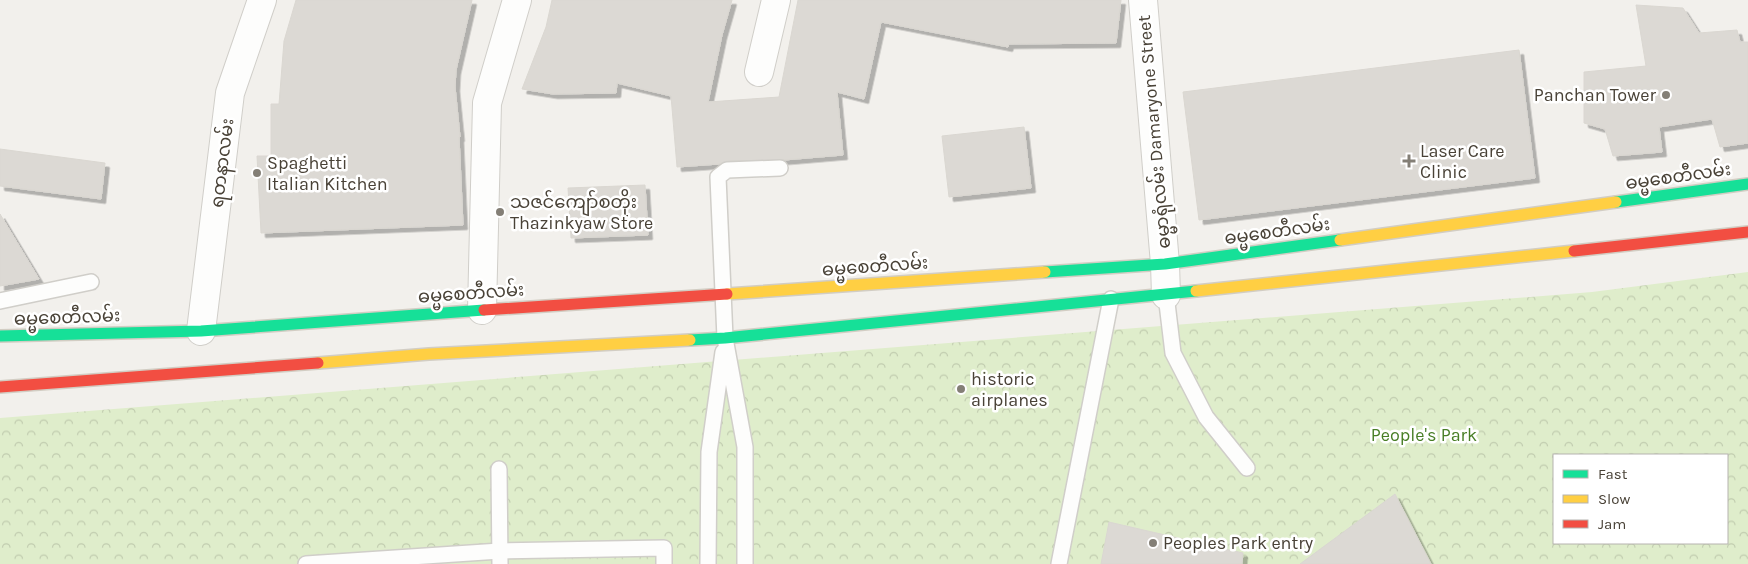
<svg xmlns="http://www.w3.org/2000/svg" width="1748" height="564" font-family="Karla,'Noto Sans Myanmar',sans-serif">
<defs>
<pattern id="park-crowns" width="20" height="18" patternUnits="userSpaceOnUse" patternTransform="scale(1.25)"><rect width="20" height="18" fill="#dfedcb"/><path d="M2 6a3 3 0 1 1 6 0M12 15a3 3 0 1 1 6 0" fill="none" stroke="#c1ccaf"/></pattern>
<filter id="shadow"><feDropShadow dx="4.5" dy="4.5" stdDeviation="0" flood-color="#0004"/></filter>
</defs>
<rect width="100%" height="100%" fill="#f2f0ec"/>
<path fill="url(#park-crowns)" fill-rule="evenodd" d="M 1748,272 L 1748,564 L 0,564 L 0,418 L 1592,292 ZM 1554,455 L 1727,455 L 1727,543 L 1554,543 Z"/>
<g fill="#dcd9d4" stroke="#dad7d1" filter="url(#shadow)">
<path d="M 296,0 L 472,0 L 456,70 L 455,87 L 460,137 L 459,137 L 463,225 L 261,233 L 257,156 L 271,156 L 271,104 L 279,104 L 284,41 Z"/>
<path d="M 552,0 L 732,0 L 722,35 L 708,102 L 779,97 L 798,0 L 1121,0 L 1116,43 L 1009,44 L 1008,47 L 881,22 L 864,99 L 837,92 L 843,155 L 784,160 L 727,161 L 719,164 L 677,167 L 671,96 L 617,83 L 616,93 L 553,94 L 522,89 L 546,27 Z"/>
<path d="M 1636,5 L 1683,8 L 1699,33 L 1737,30 L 1740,42 L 1748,42 L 1748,143 L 1720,147 L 1712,119 L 1659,127 L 1662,152 L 1613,156 L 1605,129 L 1584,123 L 1584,72 L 1646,66 Z"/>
<path d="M 1519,50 L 1535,178 L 1199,220 L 1183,92 Z"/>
<path d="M 1024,127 L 1031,188 L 949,197 L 942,136 Z"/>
<path d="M 0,149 L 105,163 L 101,199 L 0,186 Z"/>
<path d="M 645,185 L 648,235 L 571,238 L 568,188 Z"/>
<path d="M 0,214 L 39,279 L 0,286 Z"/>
<path d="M 1395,494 L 1431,564 L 1300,564 Z"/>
<path d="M 1109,522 L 1243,553 L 1242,564 L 1101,564 Z"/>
</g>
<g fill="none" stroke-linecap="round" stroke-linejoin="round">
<defs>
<g id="lane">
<path d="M 1166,295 L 1173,353 L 1206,417 L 1247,468"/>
<path d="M 0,301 L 91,282"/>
<path d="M 499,469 L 500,564"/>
<path d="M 306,564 L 500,551 L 664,548 L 664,564"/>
<path d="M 708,564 L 709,452 L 723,352"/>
<path d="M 745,564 L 745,447 L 725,338 L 718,177 L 727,170 L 780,168"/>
<path d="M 1059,564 L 1111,299"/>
</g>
<g id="street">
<path d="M 1143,0 L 1165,264 L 1166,295"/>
<path d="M 759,72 L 776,0"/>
<path d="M 482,310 L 487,103 L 517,0"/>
<path d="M 201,331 L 230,93 L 262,0"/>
</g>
<g id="fast">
<path d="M 1616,202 L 1748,184"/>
<path d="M 1045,272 L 1165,264 L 1340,240"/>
<path d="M 0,336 L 201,331 L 484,310"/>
<path d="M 690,340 L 725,338 L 1196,291"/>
</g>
<g id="slow">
<path d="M 1340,240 L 1616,202"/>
<path d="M 1196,291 L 1574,251"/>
<path d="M 727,294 L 1045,272"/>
<path d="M 318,363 L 429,354 L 690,340"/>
</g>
<g id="jam">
<path d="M 1574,251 L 1748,232"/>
<path d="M 484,310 L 727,294"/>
<path d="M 0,387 L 318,363"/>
</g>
</defs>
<use href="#lane" stroke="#d0cec9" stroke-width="18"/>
<use href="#street" stroke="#d0cec9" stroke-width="30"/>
<use href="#fast" stroke="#d2cdc3" stroke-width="14"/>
<use href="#slow" stroke="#d2cdc3" stroke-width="14"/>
<use href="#jam" stroke="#d2cdc3" stroke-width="14"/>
<use href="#lane" stroke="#fdfdfc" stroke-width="15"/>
<use href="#street" stroke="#fdfdfc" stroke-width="28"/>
<use href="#fast" stroke="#16e098" stroke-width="11"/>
<use href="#slow" stroke="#ffcf43" stroke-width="11"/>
<use href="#jam" stroke="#f24e42" stroke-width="11"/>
</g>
<g fill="#847f76" stroke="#fff" stroke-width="2">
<circle cx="1666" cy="95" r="5"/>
<path d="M1406.5 153.5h5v5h5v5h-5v5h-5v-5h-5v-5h5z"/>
<circle cx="257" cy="173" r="5"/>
<circle cx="500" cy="212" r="5"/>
<circle cx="961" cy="389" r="5"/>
<circle cx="1153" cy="543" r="5"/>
</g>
<g text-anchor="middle" stroke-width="5" stroke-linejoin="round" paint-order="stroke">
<g font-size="18" fill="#494237" stroke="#fff" text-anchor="start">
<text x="1656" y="101" text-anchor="end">Panchan Tower</text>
<text x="1420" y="157">Laser Care<tspan x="1420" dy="21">Clinic</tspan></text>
<text x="267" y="169">Spaghetti<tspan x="267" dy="21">Italian Kitchen</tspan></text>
<text x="510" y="208">သဇင်ကျော်စတိုး<tspan x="510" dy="21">Thazinkyaw Store</tspan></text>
<text x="971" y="385">historic<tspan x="971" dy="21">airplanes</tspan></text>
<text x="1163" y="549">Peoples Park entry</text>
</g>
<g font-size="18" fill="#494237" stroke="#fff">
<text transform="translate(1154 132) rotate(-95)" y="6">ဓမ္မာရုံလမ်း Damaryone Street</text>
<text transform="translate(222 163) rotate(-83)" y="6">ရတနာလမ်း</text>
<text transform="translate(1678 176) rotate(-8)" y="6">ဓမ္မစေတီလမ်း</text>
<text transform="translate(1277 231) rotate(-8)" y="6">ဓမ္မစေတီလမ်း</text>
<text transform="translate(875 266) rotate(-4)" y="6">ဓမ္မစေတီလမ်း</text>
<text transform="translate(471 293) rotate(-4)" y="6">ဓမ္မစေတီလမ်း</text>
<text transform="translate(67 317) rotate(-2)" y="6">ဓမ္မစေတီလမ်း</text>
</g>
<g font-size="18" fill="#487e26" stroke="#fff">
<text x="1424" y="441">People's Park</text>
</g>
</g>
<rect x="1553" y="454" width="175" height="90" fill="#ffffff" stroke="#b6b3af"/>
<rect x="1563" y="470" width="25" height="8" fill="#16e098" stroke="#b6b3af"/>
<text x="1598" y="479" font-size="15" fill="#494237">Fast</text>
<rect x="1563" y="495" width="25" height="8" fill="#ffcf43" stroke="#b6b3af"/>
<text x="1598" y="504" font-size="15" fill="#494237">Slow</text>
<rect x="1563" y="520" width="25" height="8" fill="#f24e42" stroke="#b6b3af"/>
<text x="1598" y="529" font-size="15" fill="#494237">Jam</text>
</svg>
